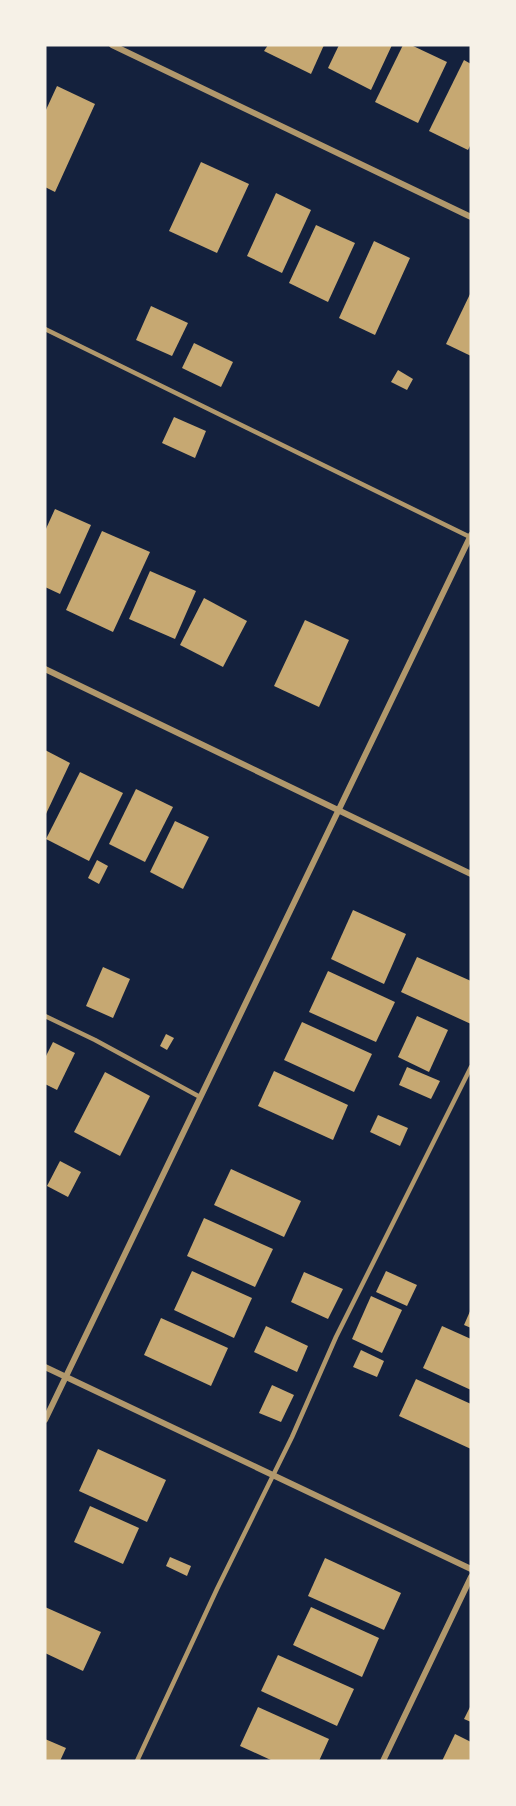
<svg xmlns="http://www.w3.org/2000/svg" width="516" height="1806" font-family="Arial,sans-serif">
<rect width="100%" height="100%" fill="#14213d"/>
<g fill="#c6a872">
<path d="M 268,45 L 324,45 L 311,74 L 264,51 Z"/>
<path d="M 339,45 L 392,45 L 371,90 L 328,68 Z"/>
<path d="M 403,45 L 411,45 L 447,62 L 418,123 L 375,102 Z"/>
<path d="M 464,60 L 471,64 L 471,144 L 468,150 L 429,131 Z"/>
<path d="M 57,86 L 95,104 L 55,192 L 45,187 L 45,112 Z"/>
<path d="M 201,162 L 249,184 L 217,253 L 169,231 Z"/>
<path d="M 276,193 L 311,210 L 282,273 L 247,256 Z"/>
<path d="M 316,225 L 355,243 L 328,302 L 289,283 Z"/>
<path d="M 374,241 L 410,258 L 375,335 L 339,318 Z"/>
<path d="M 471,292 L 471,356 L 446,344 Z"/>
<path d="M 151,306 L 188,323 L 172,356 L 136,340 Z"/>
<path d="M 194,343 L 233,362 L 221,387 L 182,368 Z"/>
<path d="M 398,370 L 413,379 L 407,390 L 391,382 Z"/>
<path d="M 174,417 L 206,431 L 195,458 L 162,443 Z"/>
<path d="M 55,509 L 91,525 L 60,594 L 45,587 L 45,531 Z"/>
<path d="M 102,531 L 150,552 L 113,632 L 66,610 Z"/>
<path d="M 150,571 L 196,591 L 175,639 L 129,619 Z"/>
<path d="M 204,598 L 247,621 L 223,667 L 180,645 Z"/>
<path d="M 305,620 L 349,640 L 319,707 L 274,686 Z"/>
<path d="M 45,750 L 70,763 L 45,816 Z"/>
<path d="M 80,772 L 123,793 L 89,861 L 46,839 Z"/>
<path d="M 136,789 L 173,807 L 145,862 L 109,844 Z"/>
<path d="M 175,821 L 209,837 L 183,889 L 150,872 Z"/>
<path d="M 97,860 L 108,866 L 99,884 L 88,878 Z"/>
<path d="M 353,910 L 406,934 L 384,984 L 331,959 Z"/>
<path d="M 417,957 L 471,981 L 471,1024 L 401,992 Z"/>
<path d="M 103,967 L 130,979 L 113,1018 L 86,1006 Z"/>
<path d="M 328,971 L 395,1002 L 376,1042 L 309,1012 Z"/>
<path d="M 417,1016 L 448,1030 L 429,1072 L 398,1057 Z"/>
<path d="M 302,1022 L 372,1054 L 354,1092 L 284,1060 Z"/>
<path d="M 166,1034 L 174,1038 L 167,1050 L 160,1046 Z"/>
<path d="M 53,1042 L 75,1053 L 57,1090 L 45,1084 L 45,1058 Z"/>
<path d="M 407,1067 L 440,1081 L 431,1099 L 399,1085 Z"/>
<path d="M 274,1071 L 348,1105 L 333,1140 L 258,1106 Z"/>
<path d="M 105,1072 L 150,1096 L 120,1156 L 74,1132 Z"/>
<path d="M 378,1115 L 408,1128 L 400,1146 L 370,1132 Z"/>
<path d="M 60,1161 L 81,1172 L 68,1197 L 47,1186 Z"/>
<path d="M 231,1169 L 301,1201 L 284,1237 L 214,1205 Z"/>
<path d="M 204,1218 L 273,1249 L 255,1287 L 187,1256 Z"/>
<path d="M 192,1271 L 252,1298 L 234,1338 L 174,1310 Z"/>
<path d="M 386,1271 L 417,1285 L 407,1306 L 376,1292 Z"/>
<path d="M 304,1272 L 343,1289 L 328,1319 L 291,1302 Z"/>
<path d="M 371,1296 L 402,1310 L 382,1353 L 352,1339 Z"/>
<path d="M 471,1309 L 471,1328 L 464,1325 Z"/>
<path d="M 161,1318 L 228,1348 L 211,1386 L 144,1355 Z"/>
<path d="M 266,1326 L 308,1346 L 297,1372 L 254,1352 Z"/>
<path d="M 442,1326 L 471,1339 L 471,1390 L 423,1368 Z"/>
<path d="M 361,1350 L 384,1361 L 377,1377 L 353,1367 Z"/>
<path d="M 416,1379 L 471,1404 L 471,1449 L 399,1416 Z"/>
<path d="M 272,1385 L 294,1395 L 281,1422 L 259,1413 Z"/>
<path d="M 98,1449 L 166,1480 L 147,1522 L 79,1491 Z"/>
<path d="M 90,1506 L 139,1528 L 123,1564 L 74,1542 Z"/>
<path d="M 170,1557 L 191,1566 L 187,1576 L 166,1566 Z"/>
<path d="M 325,1558 L 401,1593 L 384,1630 L 308,1596 Z"/>
<path d="M 45,1607 L 101,1632 L 83,1671 L 45,1653 Z"/>
<path d="M 311,1607 L 379,1638 L 362,1677 L 293,1645 Z"/>
<path d="M 278,1655 L 354,1689 L 337,1726 L 261,1691 Z"/>
<path d="M 471,1705 L 471,1722 L 464,1719 Z"/>
<path d="M 258,1707 L 329,1739 L 319,1761 L 273,1761 L 240,1746 Z"/>
<path d="M 455,1734 L 471,1742 L 471,1761 L 442,1761 Z"/>
<path d="M 45,1739 L 66,1748 L 60,1761 L 45,1761 Z"/>
</g>
<g fill="none" stroke-linecap="round" stroke-linejoin="round">
<g stroke="#b1986c" stroke-width="4.5">
<path d="M 45,329 L 470,537"/>
<path d="M 45,1016 L 95,1040 L 200,1097"/>
<path d="M 137,1761 L 217,1589 L 292,1437 L 336,1337 L 471,1067"/>
</g>
<g stroke="#b1986c" stroke-width="6">
<path d="M 112,45 L 471,217"/>
<path d="M 45,669 L 471,874"/>
<path d="M 45,1367 L 471,1569"/>
<path d="M 45,1420 L 471,535"/>
<path d="M 383,1761 L 471,1577"/>
</g>
</g>
<rect width="516" height="1806" fill="none" stroke="#f6f1e7" stroke-width="93"/>
</svg>
